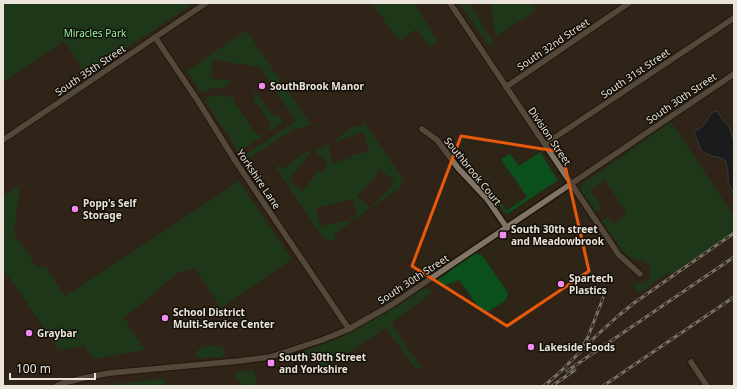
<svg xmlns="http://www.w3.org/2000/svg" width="737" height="389" font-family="'Noto Sans',sans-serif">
<rect width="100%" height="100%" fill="#2f2517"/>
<g fill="#0b4f1c">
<path d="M 3,3 L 194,3 L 87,75 L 64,41 L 3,82 Z"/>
<path d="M 372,3 L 414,3 L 438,42 L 430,47 L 416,29 L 399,41 Z"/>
<path d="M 460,3 L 469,3 L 494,43 L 489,46 Z"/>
<path d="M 492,3 L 533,3 L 536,11 L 496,36 L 491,10 Z"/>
<path d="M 246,30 L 311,125 L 293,130 L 246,160 L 243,156 L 296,121 L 260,67 L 214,60 L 211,78 L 232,81 L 223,88 L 211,88 L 202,94 L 187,71 Z"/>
<path d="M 255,91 L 273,116 L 278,114 L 283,122 L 270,131 L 268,128 L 272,125 L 253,99 Z"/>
<path d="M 222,95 L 235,98 L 234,101 L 257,135 L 261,133 L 263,136 L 239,152 L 205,101 L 212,96 Z"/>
<path d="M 671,122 L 734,216 L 734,233 L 672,277 L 669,272 L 639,293 L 632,283 L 643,284 L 650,279 L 651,271 L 648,264 L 643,261 L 634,259 L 627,255 L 621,249 L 602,221 L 606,217 L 608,218 L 613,224 L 627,214 L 605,180 L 590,190 L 600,205 L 600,211 L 597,213 L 581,190 L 582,184 Z"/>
<path d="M 365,123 L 405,182 L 401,183 L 399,189 L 395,191 L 391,187 L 394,180 L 380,170 L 375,176 L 375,178 L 357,196 L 370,208 L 390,188 L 394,192 L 352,221 L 350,219 L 357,216 L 352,199 L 316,208 L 320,226 L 348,220 L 350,223 L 334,234 L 336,239 L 330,241 L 323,238 L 276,168 L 279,165 L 283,169 L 309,150 L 311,152 L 289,179 L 302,192 L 318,170 L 322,173 L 328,163 L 314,151 L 329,144 L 332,163 L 351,158 L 351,156 L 369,151 L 364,132 L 331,143 L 354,126 L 361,127 Z"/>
<path d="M 540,152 L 557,179 L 557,181 L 507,214 L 505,212 L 495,198 L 498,198 L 506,211 L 527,197 L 501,159 L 510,154 L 519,166 Z"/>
<path d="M 239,181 L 292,259 L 221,308 L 195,268 L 176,274 L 124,318 L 145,350 L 93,359 L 84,346 L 59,350 L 3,268 L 3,196 L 20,185 L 14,233 L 37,267 L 45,266 L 65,296 L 169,228 Z"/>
<path d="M 475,253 L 482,255 L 508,293 L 506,300 L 484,314 L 459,280 L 441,287 L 438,283 L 439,279 Z"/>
<path d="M 424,288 L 430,290 L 432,293 L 391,323 L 421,367 L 416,370 L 386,328 L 322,369 L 314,356 L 293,361 L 294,355 L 340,338 L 399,305 Z"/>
<path d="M 219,346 L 224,349 L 225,354 L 220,357 L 199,358 L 196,354 C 200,344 210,346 219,346 Z"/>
<path d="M 254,370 L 257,386 L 242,386 L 235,375 L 235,372 Z"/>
<path d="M 164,378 L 166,386 L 102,386 Z"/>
</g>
<path fill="#001025" stroke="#46505c" d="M 717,111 L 723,120 L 728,125 L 734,140 L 734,194 L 728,182 L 728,172 L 726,161 L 719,157 L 712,156 L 701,151 L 694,132 C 697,130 700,128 703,126 C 709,121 707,113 717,111 Z"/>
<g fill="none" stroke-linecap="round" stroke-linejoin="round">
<defs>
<g id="street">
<path d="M 450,3 L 619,255 L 640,274"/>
<path d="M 155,37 L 198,101 L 236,162 L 349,329"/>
<path d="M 506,87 L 629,3"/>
<path d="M 422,129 L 437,140 L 458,168 L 487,199 L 507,228"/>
<path d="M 3,140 L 206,3"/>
<path d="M 545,144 L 734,18"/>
<path d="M 691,362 L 707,386"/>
<path d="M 56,386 L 63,383 L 84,378 L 110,373 L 239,361 L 270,357 L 322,340 L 349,329 L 393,304 L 734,74"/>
</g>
</defs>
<use href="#street" stroke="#170e03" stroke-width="8"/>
<use href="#street" stroke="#807465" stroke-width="5.5"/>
<defs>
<g id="rail">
<path d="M 584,344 L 588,337 L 603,298"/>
<path d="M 567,371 L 734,257"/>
<path d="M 544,386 L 559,373 L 596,336 L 618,316 L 634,303 L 734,233"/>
<path d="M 552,386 L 575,370"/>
<path d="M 603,386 L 734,297"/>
</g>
</defs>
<use href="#rail" stroke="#d5cec5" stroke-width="3"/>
<use href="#rail" stroke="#130f09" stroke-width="1.5" stroke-dasharray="4.5" stroke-linecap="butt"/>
</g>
<path d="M0 0H737V389H0ZM 461,136 L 562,152 L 589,271 L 507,326 L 412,266 Z" fill="#2f2517" fill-opacity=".55" fill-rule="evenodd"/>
<path fill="none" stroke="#e8590c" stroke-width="3" stroke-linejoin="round" d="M 461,136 L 562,152 L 589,271 L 507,326 L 412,266 Z"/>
<g fill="#f38af2" stroke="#130f09" stroke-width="1.5">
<circle cx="262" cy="86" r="4"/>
<circle cx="75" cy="209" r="4"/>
<rect x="499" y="231" width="8" height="8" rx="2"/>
<circle cx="561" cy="284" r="4"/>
<circle cx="165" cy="318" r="4"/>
<circle cx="29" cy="333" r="4"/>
<circle cx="531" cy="347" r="4"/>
<rect x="267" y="359" width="8" height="8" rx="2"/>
</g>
<g text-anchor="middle" stroke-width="3" stroke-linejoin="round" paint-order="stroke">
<g font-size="10" fill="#91f69d" stroke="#130f09">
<text x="95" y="37">Miracles Park</text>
</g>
<g font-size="10" fill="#eae4db" stroke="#130f09">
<text transform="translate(553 44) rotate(-34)" y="4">South 32nd Street</text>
<text transform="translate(90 70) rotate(-34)" y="4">South 35th Street</text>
<text transform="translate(635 73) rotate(-34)" y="4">South 31st Street</text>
<text transform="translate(681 98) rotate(-34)" y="4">South 30th Street</text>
<text transform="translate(550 136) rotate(56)" y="4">Division Street</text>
<text transform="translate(473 171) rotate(51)" y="4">Southbrook Court</text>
<text transform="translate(259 179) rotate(56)" y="4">Yorkshire Lane</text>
<text transform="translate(413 279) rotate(-33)" y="4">South 30th Street</text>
</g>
<g font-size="10" font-weight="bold" fill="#eae4db" stroke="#130f09" text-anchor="start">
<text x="270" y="90">SouthBrook Manor</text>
<text x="83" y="207">Popp's Self<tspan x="83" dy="12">Storage</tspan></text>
<text x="511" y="233">South 30th street<tspan x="511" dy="12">and Meadowbrook</tspan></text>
<text x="569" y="282">Spartech<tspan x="569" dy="12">Plastics</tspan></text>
<text x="173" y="316">School District<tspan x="173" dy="12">Multi-Service Center</tspan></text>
<text x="37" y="337">Graybar</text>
<text x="539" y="351">Lakeside Foods</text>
<text x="279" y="361">South 30th Street<tspan x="279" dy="12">and Yorkshire</tspan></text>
</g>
</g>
<rect width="737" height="389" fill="none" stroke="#eae4db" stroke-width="8"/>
<path d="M10 373v6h85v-6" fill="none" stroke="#eae4db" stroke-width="2"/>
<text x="16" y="373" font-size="12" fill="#eae4db" stroke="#130f09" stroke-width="3" paint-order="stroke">100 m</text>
</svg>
